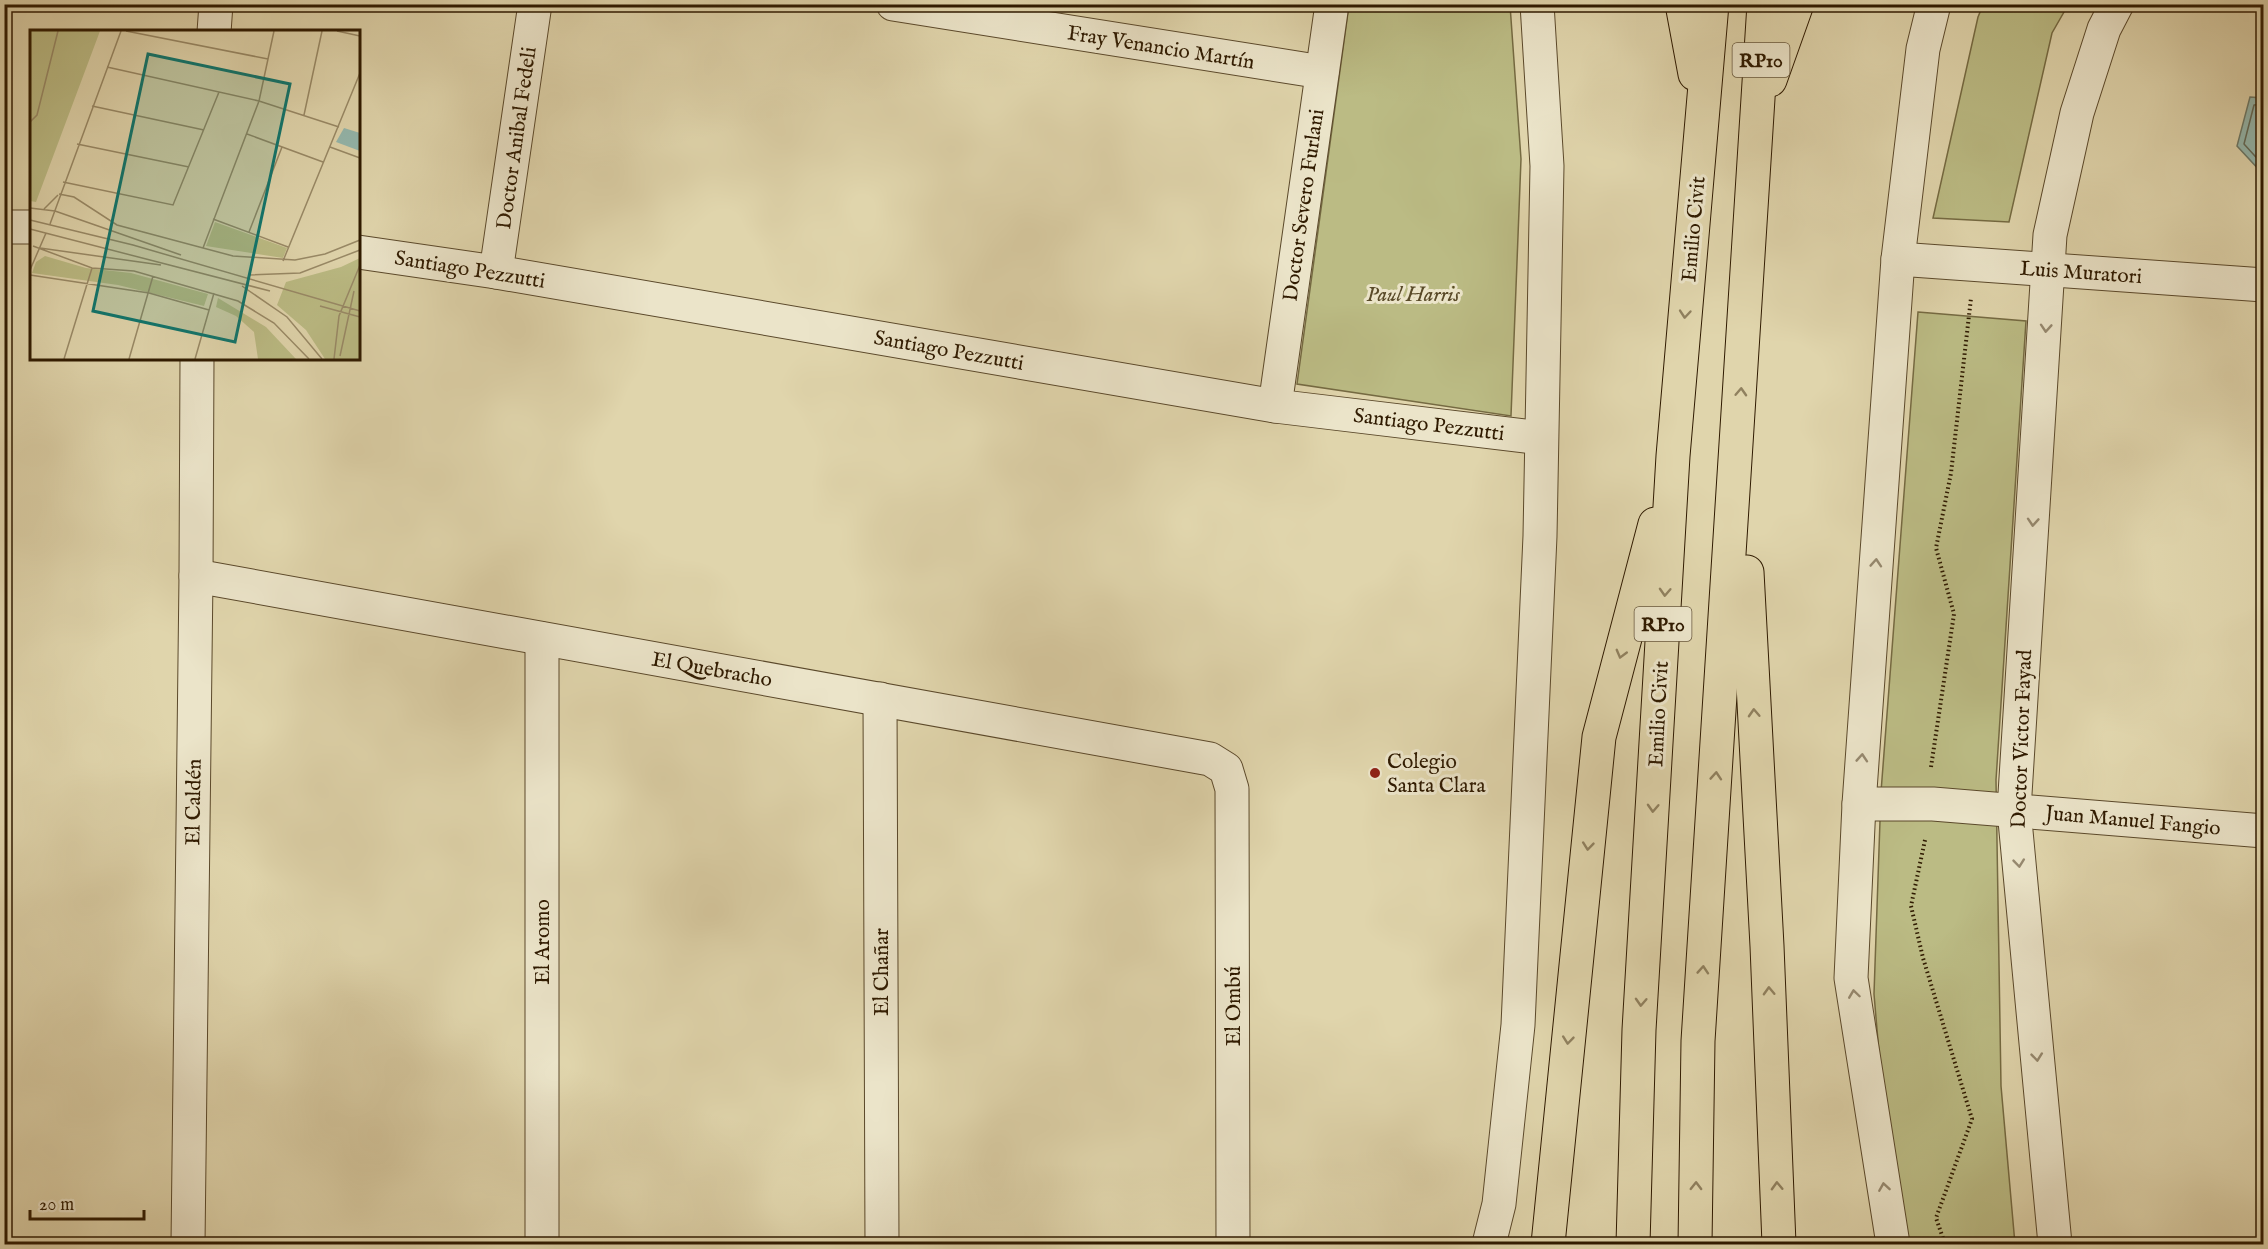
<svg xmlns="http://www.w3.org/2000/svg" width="2268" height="1249" font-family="'IM FELL English',serif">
<rect width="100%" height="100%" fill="#e0d5ac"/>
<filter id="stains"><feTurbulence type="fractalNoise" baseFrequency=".00333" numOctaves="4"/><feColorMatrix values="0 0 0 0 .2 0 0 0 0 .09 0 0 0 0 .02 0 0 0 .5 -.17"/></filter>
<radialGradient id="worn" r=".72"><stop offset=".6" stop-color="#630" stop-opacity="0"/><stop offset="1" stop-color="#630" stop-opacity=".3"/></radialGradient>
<g fill="#bbbb84" stroke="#756a42" stroke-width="1.5">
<path d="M 1349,5 L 1510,5 L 1521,159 L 1511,416 L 1297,384 Z"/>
<path d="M 1983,5 L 2068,5 L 2052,33 L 2009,222 L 1933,218 L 1978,17 Z"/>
<path d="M 1918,312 L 2026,321 L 1996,780 L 2001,1086 L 2015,1244 L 1906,1244 L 1879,1053 L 1874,994 L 1881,792 Z"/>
</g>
<path fill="#94b8ae" stroke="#6c7968" stroke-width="1.5" d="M 2250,97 L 2263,98 L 2263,174 L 2237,146 Z"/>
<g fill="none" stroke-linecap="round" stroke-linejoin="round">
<path stroke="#626957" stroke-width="1.5" d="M 2264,104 L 2254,105 L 2244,144 L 2264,166"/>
<defs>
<g id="minor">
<path d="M 893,4 L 1322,72"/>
<path d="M 214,32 L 216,4"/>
<path d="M 4,227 L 32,227"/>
<path d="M 358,252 L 496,272 L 1275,406 L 1541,438"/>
<path d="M 1898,259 L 2264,285"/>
<path d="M 496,272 L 535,4"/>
<path d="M 1275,406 L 1332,4"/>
<path d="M 196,576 L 1210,759 L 1226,769 L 1232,789 L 1233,1244"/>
<path d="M 880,699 L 882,1244"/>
<path d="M 1859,804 L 1933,804 L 2264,831"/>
<path d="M 188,1244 L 196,576 L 197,358"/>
<path d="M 542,1244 L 542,639"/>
<path d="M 1489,1244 L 1499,1204 L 1518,1025 L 1540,536 L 1547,166 L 1537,4"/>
<path d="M 1893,1244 L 1851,978 L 1859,804 L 1898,259 L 1923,49 L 1934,4"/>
<path d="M 2055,1244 L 2014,810 L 2050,235 L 2077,113 L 2104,29 L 2117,4"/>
</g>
<g id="highway">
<path d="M 1682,4 L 1695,74"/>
<path d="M 1770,80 L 1797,4"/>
<path d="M 1747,572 L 1767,946 L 1779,1244"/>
<path d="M 1548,1244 L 1599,737 L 1655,524"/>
<path d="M 1633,1244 L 1639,1030 L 1673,456 L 1712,4"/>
<path d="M 1695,1244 L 1698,1041 L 1764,4"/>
</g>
</defs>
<use href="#minor" stroke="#5b492b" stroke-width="35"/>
<use href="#highway" stroke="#2f1a00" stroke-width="35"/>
<g stroke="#2f1a00" stroke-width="4" stroke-dasharray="1.5 3" stroke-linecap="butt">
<path d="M 1931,767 L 1954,614 L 1936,548 L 1951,473 L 1971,298"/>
<path d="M 1925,840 L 1911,906 L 1923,958 L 1972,1119 L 1936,1218 L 1945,1244"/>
</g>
<use href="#minor" stroke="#ebe4c9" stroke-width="33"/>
<use href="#highway" stroke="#e0d5ac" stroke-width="33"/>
</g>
<defs><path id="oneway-chevron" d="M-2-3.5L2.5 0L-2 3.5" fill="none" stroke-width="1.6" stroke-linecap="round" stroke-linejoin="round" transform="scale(1.5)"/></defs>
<g stroke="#90815f">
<use href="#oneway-chevron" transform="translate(1685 314) rotate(95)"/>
<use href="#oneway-chevron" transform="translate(1741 392) rotate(-87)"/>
<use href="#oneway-chevron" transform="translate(1665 592) rotate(93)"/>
<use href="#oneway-chevron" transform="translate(1621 654) rotate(105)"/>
<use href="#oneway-chevron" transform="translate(1754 713) rotate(-93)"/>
<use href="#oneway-chevron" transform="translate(1716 776) rotate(-86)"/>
<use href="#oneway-chevron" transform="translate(1653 808) rotate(93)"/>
<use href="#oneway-chevron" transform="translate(1588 846) rotate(96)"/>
<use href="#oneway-chevron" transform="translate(1703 970) rotate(-86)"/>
<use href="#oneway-chevron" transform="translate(1769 991) rotate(-92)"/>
<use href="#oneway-chevron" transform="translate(1641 1002) rotate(93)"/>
<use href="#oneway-chevron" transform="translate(1568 1040) rotate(96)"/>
<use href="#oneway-chevron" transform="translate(1696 1186) rotate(-89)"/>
<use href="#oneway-chevron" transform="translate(1777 1186) rotate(-92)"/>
</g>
<g stroke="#96896f">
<use href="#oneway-chevron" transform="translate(2046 328) rotate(94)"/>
<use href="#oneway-chevron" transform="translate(2033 522) rotate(94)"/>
<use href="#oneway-chevron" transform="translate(1876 563) rotate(-86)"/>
<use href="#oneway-chevron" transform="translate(1862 758) rotate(-86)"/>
<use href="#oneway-chevron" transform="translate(2019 863) rotate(84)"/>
<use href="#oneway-chevron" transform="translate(1854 994) rotate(-98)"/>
<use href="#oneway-chevron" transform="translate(2037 1057) rotate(84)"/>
<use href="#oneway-chevron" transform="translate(1884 1187) rotate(-99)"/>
</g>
<circle fill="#8f2418" stroke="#ebe4c9" stroke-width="2" cx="1375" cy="773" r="6"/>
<g text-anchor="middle" stroke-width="6" stroke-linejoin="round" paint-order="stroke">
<g fill="#ebe4c9" stroke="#67573c" stroke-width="1.5">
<rect x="1732.5" y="43" width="57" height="34" rx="4.5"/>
<rect x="1634.5" y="607" width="57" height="34" rx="4.5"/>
</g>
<g font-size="20" font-weight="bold" fill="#2f1a00">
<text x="1761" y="67">RP10</text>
<text x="1663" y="631">RP10</text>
</g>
<g font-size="21" fill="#2f1a00" stroke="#ebe4c9">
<text transform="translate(1161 47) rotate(9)" y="7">Fray Venancio Martín</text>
<text transform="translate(516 138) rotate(-82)" y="7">Doctor Anibal Fedeli</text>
<text transform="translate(1303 205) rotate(-82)" y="7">Doctor Severo Furlani</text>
<text transform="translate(1693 229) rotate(-85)" y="7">Emilio Civit</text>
<text transform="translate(470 269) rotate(9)" y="7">Santiago Pezzutti</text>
<text transform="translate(2081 272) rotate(4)" y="7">Luis Muratori</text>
<text transform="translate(949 350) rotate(10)" y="7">Santiago Pezzutti</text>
<text transform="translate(1429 424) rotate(7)" y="7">Santiago Pezzutti</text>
<text transform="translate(712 669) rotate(10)" y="7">El Quebracho</text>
<text transform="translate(1658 714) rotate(-87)" y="7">Emilio Civit</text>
<text transform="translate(2021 739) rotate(-88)" y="7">Doctor Victor Fayad</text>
<text transform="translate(193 802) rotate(-89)" y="7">El Caldén</text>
<text transform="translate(2133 820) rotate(5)" y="7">Juan Manuel Fangio</text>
<text transform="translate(542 942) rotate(-90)" y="7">El Aromo</text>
<text transform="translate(881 972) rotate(-90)" y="7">El Chañar</text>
<text transform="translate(1233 1006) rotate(-90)" y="7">El Ombú</text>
</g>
<g font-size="21" font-style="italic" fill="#594a28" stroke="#ebe4c9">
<text x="1413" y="301">Paul Harris</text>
</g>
<g font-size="21" fill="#2f1a00" stroke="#ebe4c9" text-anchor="start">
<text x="1387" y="768">Colegio<tspan x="1387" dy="24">Santa Clara</tspan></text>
</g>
</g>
<g transform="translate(30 30)">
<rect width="330" height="330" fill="#e0d5ac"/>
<path d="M 0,1 L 70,1 L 6,172 L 0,171 ZM 185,192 L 257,218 L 253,228 L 176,216 ZM 15,226 L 56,238 L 101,243 L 178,264 L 174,276 L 88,255 L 2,243 L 6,232 ZM 330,228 L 330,329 L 295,329 L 276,300 L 247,275 L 256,252 L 311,237 ZM 188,268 L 236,297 L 266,329 L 228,329 L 224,302 L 206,286 L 186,277 Z" fill="#bbbb84"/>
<path d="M 314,98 L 330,103 L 330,121 L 306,112 Z" fill="#94b8ae"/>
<path fill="none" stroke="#998a67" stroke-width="1.5" d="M 96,1 L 238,29M 307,1 L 330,6M 77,37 L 229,71 L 309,97M 62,76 L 174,100M 274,85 L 292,1M 0,92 L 7,85 L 28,1M 217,104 L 293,132M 47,114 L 159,137M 300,117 L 330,128M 33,152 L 143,175 L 189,62M 29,164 L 44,167 L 87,195 L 203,226 L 265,230 L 295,224 L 330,210M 0,178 L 25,181M 14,179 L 28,165M 25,181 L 151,225M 183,189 L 258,217M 0,190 L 103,215 L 330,281M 20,194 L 91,1M 0,199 L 240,261M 219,202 L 252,117M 3,216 L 62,238 L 104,241 L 208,271 L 244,293 L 279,329M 10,218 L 131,235M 173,218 L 229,71 L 244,1M 253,231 L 330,43M 0,240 L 16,203M 0,245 L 119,263 L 179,280M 218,245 L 270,243 L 330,220M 212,256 L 257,287 L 292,329M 290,276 L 330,287M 310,326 L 324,261M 34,329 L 62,238M 99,329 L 123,246M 165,329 L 184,263M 304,329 L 309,286 L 330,235"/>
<path fill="#0f766e" fill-opacity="0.15" stroke="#0f766e" stroke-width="3" d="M 118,24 L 260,54 L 205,312 L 63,281 Z"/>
<rect width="330" height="330" fill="none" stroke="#2f1a00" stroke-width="3"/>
</g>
<rect width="2268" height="1249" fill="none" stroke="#e0d5ac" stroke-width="24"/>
<rect x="6" y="6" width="2256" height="1237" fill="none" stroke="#2f1a00" stroke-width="3"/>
<rect x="12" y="12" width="2244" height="1225" fill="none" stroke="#2f1a00" stroke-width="1.5"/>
<path d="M30 1210v9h114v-9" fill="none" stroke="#2f1a00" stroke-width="3"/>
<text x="39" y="1210" font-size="18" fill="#2f1a00" stroke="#ebe4c9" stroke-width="4.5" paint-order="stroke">20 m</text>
<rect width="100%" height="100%" filter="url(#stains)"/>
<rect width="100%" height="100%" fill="url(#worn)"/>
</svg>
